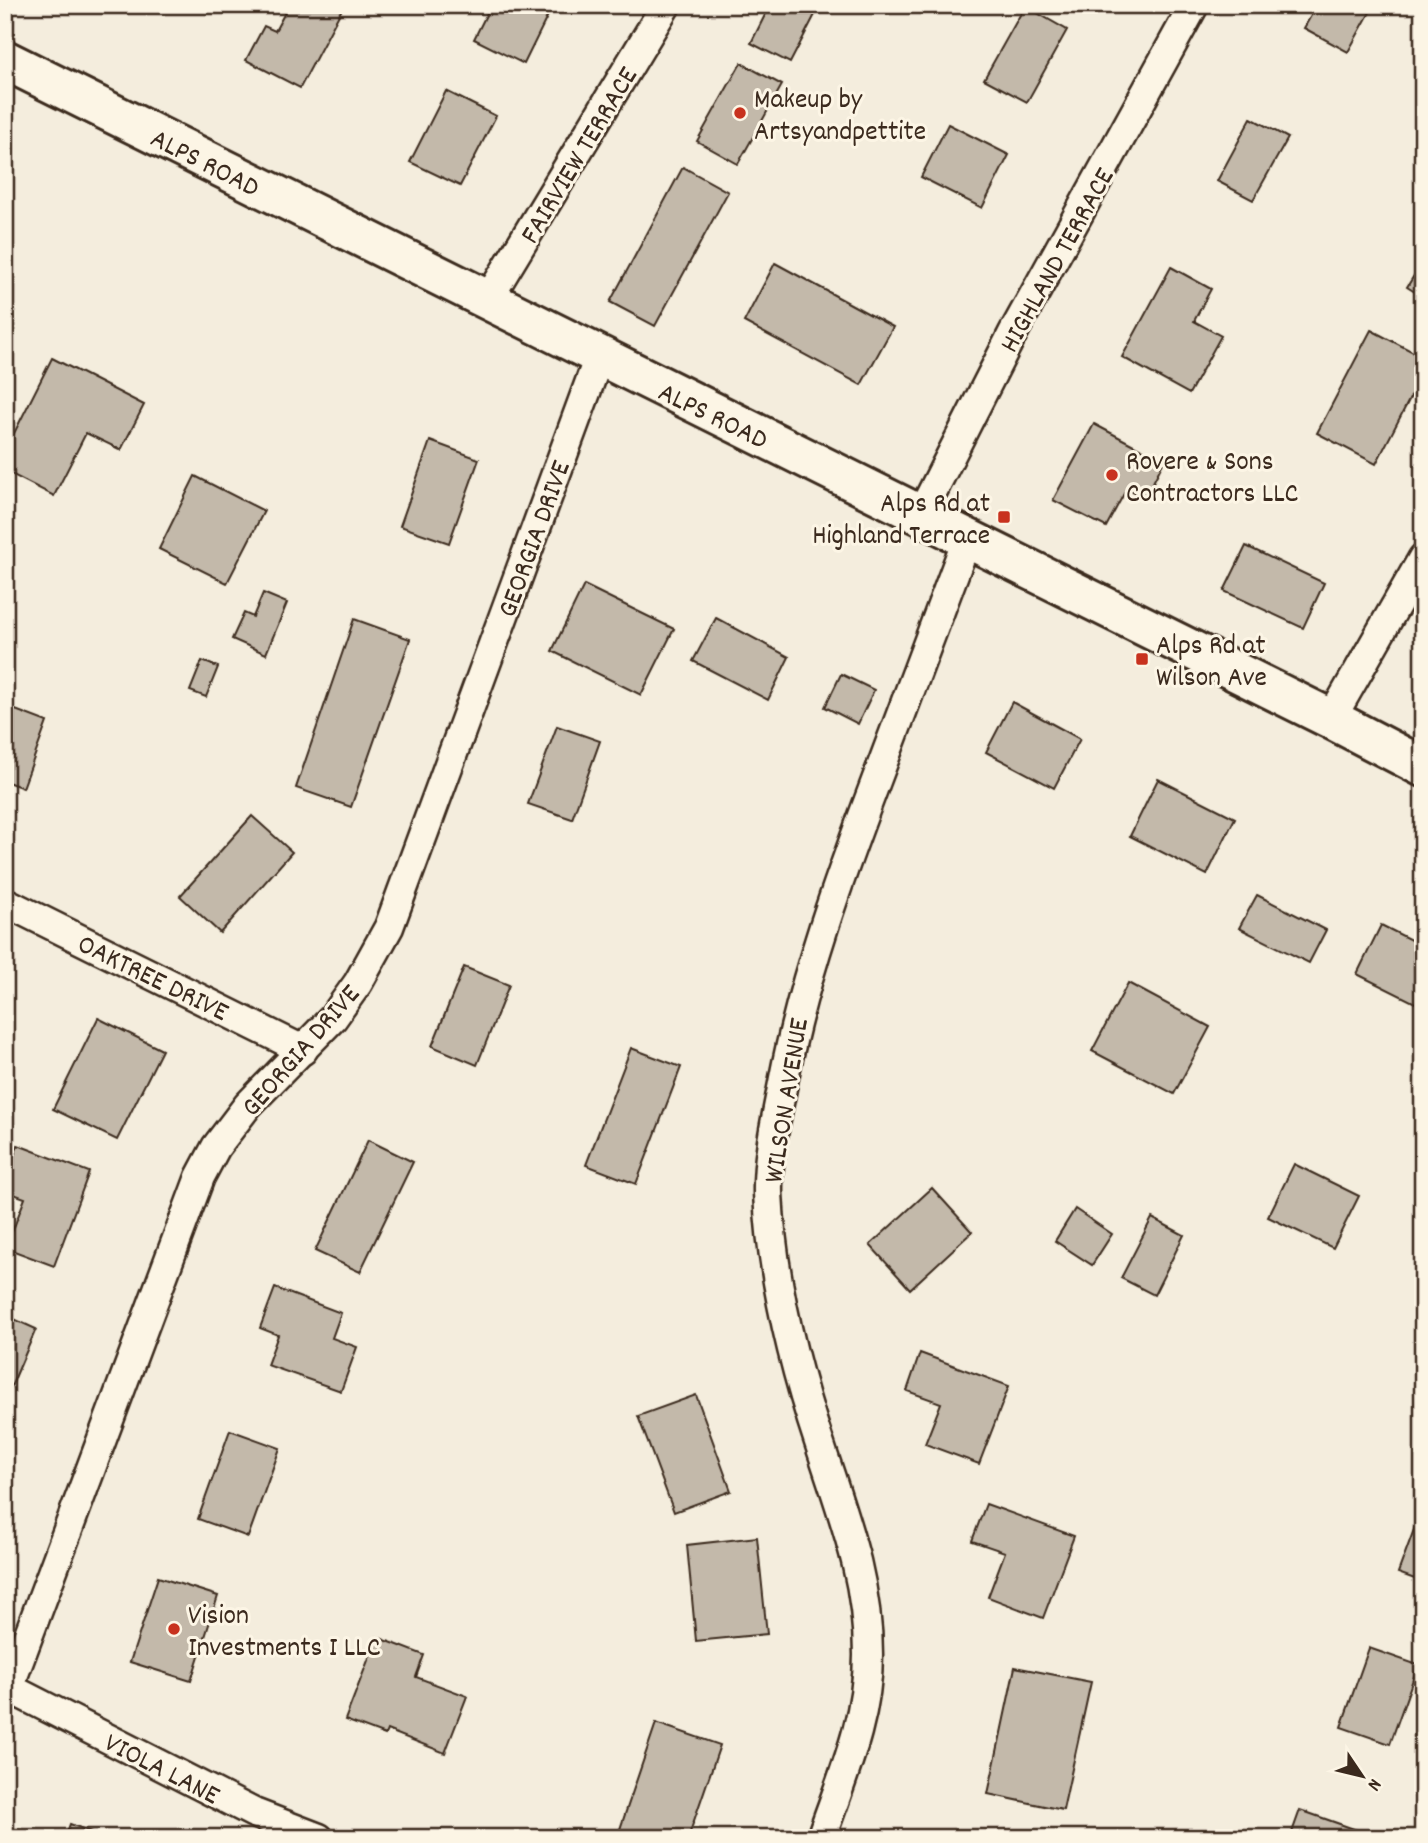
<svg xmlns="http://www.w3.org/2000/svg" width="1428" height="1843" font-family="Dekko,sans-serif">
<rect width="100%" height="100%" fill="#f4eddd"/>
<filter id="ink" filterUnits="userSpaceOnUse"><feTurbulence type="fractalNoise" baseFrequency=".0143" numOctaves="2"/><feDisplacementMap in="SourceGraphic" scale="14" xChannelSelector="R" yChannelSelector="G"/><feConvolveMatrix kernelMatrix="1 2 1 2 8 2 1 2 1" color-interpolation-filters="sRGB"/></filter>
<g filter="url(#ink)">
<g fill="#c3b9aa" stroke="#3b2a1e" stroke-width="2">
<path d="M 289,5 L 335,5 L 342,9 L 300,88 L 246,60 L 264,26 L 275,31 Z"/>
<path d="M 491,5 L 553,5 L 524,64 L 474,39 Z"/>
<path d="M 770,5 L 820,5 L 790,63 L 751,43 Z"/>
<path d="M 1317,5 L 1374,5 L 1348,52 L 1304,28 Z"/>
<path d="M 1025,6 L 1067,30 L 1027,102 L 984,79 Z"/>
<path d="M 741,63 L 782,85 L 738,164 L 697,141 Z"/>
<path d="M 446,91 L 496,116 L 460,186 L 410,162 Z"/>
<path d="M 1251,118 L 1288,138 L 1253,200 L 1217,181 Z"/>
<path d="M 948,124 L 1009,155 L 982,208 L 921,177 Z"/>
<path d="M 683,167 L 728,192 L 655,326 L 610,302 Z"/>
<path d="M 1423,261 L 1423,297 L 1407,287 Z"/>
<path d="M 775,263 L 893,327 L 861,385 L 744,322 Z"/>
<path d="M 1171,267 L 1211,289 L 1194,321 L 1221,336 L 1189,394 L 1122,357 Z"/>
<path d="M 1371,330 L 1423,357 L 1423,373 L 1376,464 L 1317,433 Z"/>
<path d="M 52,358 L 144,405 L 121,450 L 86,433 L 54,496 L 5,471 L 5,451 Z"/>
<path d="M 1094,424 L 1164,461 L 1145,498 L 1127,488 L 1106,527 L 1053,500 Z"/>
<path d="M 430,441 L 479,459 L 449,543 L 400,526 Z"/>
<path d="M 195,476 L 264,511 L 227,583 L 159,549 Z"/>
<path d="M 1246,546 L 1324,583 L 1303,628 L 1224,591 Z"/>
<path d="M 584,585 L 674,629 L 641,695 L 552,651 Z"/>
<path d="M 263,593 L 287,603 L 266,654 L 232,639 L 244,613 L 253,617 Z"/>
<path d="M 716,618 L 789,657 L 768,700 L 693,661 Z"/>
<path d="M 354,619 L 410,639 L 351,807 L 296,788 Z"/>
<path d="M 202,661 L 218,667 L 206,697 L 190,691 Z"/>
<path d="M 841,674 L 874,690 L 858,724 L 825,707 Z"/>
<path d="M 1012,702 L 1080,739 L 1054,788 L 986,752 Z"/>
<path d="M 5,706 L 47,722 L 23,788 L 5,781 Z"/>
<path d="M 557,726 L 600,741 L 572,819 L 528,804 Z"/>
<path d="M 1158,779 L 1235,818 L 1207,875 L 1130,836 Z"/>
<path d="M 252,816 L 292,852 L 220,933 L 180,896 Z"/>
<path d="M 1257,895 L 1326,930 L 1309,963 L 1239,928 Z"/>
<path d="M 1381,925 L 1423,946 L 1423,1007 L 1357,974 Z"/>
<path d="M 464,967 L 509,985 L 477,1065 L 432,1046 Z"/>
<path d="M 1128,983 L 1210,1027 L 1174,1094 L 1092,1051 Z"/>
<path d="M 98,1018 L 162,1050 L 117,1140 L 53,1109 Z"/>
<path d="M 631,1048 L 681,1067 L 636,1184 L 586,1165 Z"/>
<path d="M 368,1140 L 413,1162 L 360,1272 L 315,1251 Z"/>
<path d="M 18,1145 L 89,1172 L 54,1266 L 6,1248 L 25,1198 L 5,1191 L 5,1180 Z"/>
<path d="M 1294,1164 L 1359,1196 L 1333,1248 L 1268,1217 Z"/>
<path d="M 932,1188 L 972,1232 L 910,1289 L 870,1245 Z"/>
<path d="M 1075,1209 L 1112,1234 L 1092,1265 L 1055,1241 Z"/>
<path d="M 1152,1218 L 1184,1235 L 1154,1295 L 1121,1278 Z"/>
<path d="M 275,1288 L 341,1313 L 332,1338 L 357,1347 L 341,1391 L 267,1365 L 278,1335 L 260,1328 Z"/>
<path d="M 5,1315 L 36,1329 L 5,1401 Z"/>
<path d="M 920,1353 L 1009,1386 L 979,1464 L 925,1444 L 941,1403 L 907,1391 Z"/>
<path d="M 696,1395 L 731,1491 L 674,1512 L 638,1416 Z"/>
<path d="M 230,1430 L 280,1448 L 248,1537 L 198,1519 Z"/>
<path d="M 986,1504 L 1074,1536 L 1043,1618 L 988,1597 L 1005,1552 L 972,1541 Z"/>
<path d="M 1423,1505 L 1423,1582 L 1398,1573 Z"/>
<path d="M 757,1537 L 767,1634 L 696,1641 L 687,1545 Z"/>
<path d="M 158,1577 L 218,1596 L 191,1681 L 130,1662 Z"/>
<path d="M 377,1637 L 424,1655 L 416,1677 L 467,1696 L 445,1753 L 387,1730 L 385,1735 L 345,1720 Z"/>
<path d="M 1369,1648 L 1418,1665 L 1390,1744 L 1341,1727 Z"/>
<path d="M 1015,1667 L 1091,1682 L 1063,1810 L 988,1794 Z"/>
<path d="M 656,1723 L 720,1745 L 688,1838 L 617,1838 Z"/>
<path d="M 1300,1810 L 1368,1834 L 1367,1838 L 1290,1838 Z"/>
<path d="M 70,1824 L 107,1838 L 65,1838 Z"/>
</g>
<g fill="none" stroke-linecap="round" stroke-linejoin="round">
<defs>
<g id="street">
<path d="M 487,301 L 666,5"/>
<path d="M 920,516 L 1013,333 L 1194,5"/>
<path d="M 1331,719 L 1423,558"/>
<path d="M 5,902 L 303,1050"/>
<path d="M 9,1688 L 254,1813 L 319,1838"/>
<path d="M 5,1698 L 200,1177 L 216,1147 L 248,1105 L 333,1018 L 358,983 L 389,927 L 599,357"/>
<path d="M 821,1838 C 842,1777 868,1720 868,1655 C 868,1578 843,1516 820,1445 C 793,1364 772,1278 768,1193 C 767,1156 777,1115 784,1078 C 804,975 839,879 876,781 C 906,700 937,620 967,539"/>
</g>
<path id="secondary" d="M 5,60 L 1331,719 L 1423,767"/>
</defs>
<use href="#street" stroke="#3b2a1e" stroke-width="33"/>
<use href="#secondary" stroke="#3b2a1e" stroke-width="44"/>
<use href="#street" stroke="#fcf5e5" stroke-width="28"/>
<use href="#secondary" stroke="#fcf5e5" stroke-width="38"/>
</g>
</g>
<g fill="#c8321e" stroke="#fcf5e5" stroke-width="2.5">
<circle cx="740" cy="113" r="7"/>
<circle cx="1112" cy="475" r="7"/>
<rect x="997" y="510" width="14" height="14" rx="3.5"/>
<rect x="1135" y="652" width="14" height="14" rx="3.5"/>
<circle cx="174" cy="1629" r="7"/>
</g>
<g text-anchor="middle" stroke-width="6" stroke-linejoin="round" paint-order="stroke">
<g font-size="28" fill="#3b2a1e" stroke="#fcf5e5" text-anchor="start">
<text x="754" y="107">Makeup by<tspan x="754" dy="32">Artsyandpettite</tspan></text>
<text x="1126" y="469">Rovere &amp; Sons<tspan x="1126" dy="32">Contractors LLC</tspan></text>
<text x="990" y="511" text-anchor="end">Alps Rd at<tspan x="990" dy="32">Highland Terrace</tspan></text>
<text x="1156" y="653">Alps Rd at<tspan x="1156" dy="32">Wilson Ave</tspan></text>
<text x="188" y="1623">Vision<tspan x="188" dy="32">Investments I LLC</tspan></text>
</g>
<g font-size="28" fill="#3b2a1e" stroke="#fcf5e5">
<text transform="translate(577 154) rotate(-59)" y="10">FAIRVIEW TERRACE</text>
<text transform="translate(206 161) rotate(27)" y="10">ALPS ROAD</text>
<text transform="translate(1055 259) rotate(-61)" y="10">HIGHLAND TERRACE</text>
<text transform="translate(714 414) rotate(26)" y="10">ALPS ROAD</text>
<text transform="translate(532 538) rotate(-70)" y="10">GEORGIA DRIVE</text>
<text transform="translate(154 976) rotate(26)" y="10">OAKTREE DRIVE</text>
<text transform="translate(299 1049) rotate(-49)" y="10">GEORGIA DRIVE</text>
<text transform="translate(784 1100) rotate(-81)" y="10">WILSON AVENUE</text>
<text transform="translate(163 1767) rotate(27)" y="10">VIOLA LANE</text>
</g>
</g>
<rect width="1428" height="1843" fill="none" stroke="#fcf5e5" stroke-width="28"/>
<rect x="14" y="14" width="1400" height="1815" fill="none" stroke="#3b2a1e" stroke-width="2.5" filter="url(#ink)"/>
<g transform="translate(1362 1776) rotate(125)" stroke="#fcf5e5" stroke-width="5" paint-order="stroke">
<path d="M0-5L12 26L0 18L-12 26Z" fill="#3b2a1e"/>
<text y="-10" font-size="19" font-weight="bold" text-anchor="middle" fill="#3b2a1e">N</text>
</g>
</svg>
